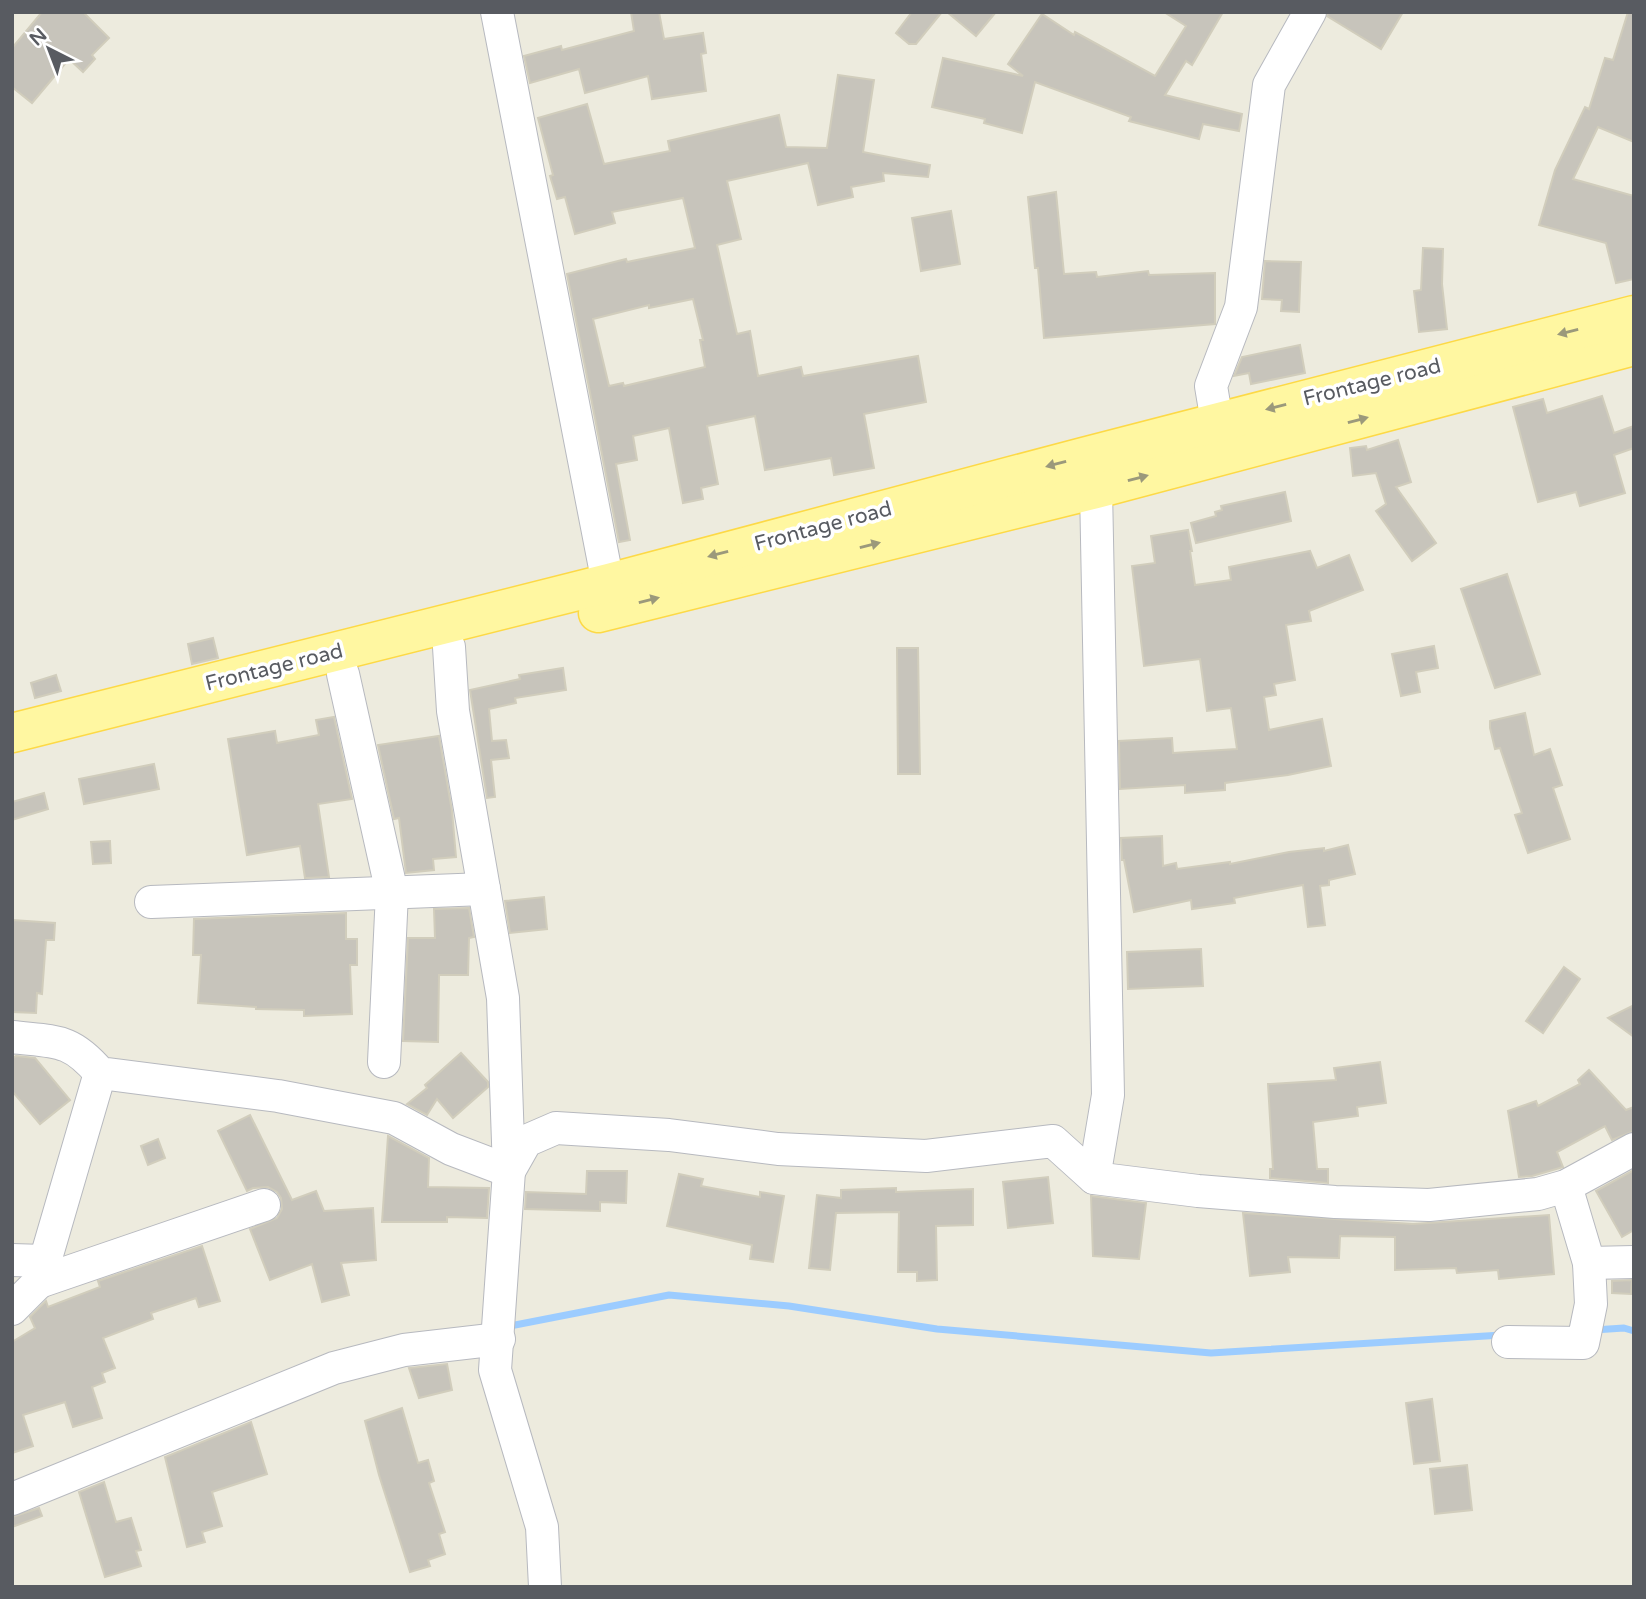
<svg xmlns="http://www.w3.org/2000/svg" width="1646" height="1599" font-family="'Varela Round',sans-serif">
<rect width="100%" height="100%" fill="#edebde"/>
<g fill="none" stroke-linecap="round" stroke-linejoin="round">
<g stroke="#9cccff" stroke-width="7">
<path d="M 505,1327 L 669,1295 L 789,1306 L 937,1329 L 1211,1353 L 1502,1335"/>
<path d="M 1594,1330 L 1624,1328 L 1634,1331"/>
</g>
</g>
<g fill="#c7c4bb" stroke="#d1cdbc" stroke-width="2" fill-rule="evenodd">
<path d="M 42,12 L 83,12 L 109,38 L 92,55 L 95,59 L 83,72 L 69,59 L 32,103 L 12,87 L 12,48 Z"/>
<path d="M 631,12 L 659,12 L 664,39 L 703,33 L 706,53 L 701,54 L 706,91 L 652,99 L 648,76 L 585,93 L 579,69 L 530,83 L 524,56 L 561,46 L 562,50 L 634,31 Z"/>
<path d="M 912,12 L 942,12 L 916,44 L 909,44 L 896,33 Z"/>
<path d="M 947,12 L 996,12 L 976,36 Z"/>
<path d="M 1164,12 L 1223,12 L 1192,65 L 1186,61 L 1165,95 L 1242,114 L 1239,131 L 1203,124 L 1199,139 L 1129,121 L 1131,117 L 1035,82 L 1022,133 L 984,123 L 985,119 L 932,107 L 943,58 L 1023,76 L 1008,64 L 1042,14 L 1074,35 L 1075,32 L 1155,76 L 1186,26 Z"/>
<path d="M 1328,12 L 1403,12 L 1381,49 L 1327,16 Z"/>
<path d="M 1628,12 L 1634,12 L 1634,142 L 1598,127 L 1573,179 L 1634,196 L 1634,279 L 1616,283 L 1606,243 L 1539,225 L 1555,170 L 1585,107 L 1589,109 L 1605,58 L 1613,60 Z"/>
<path d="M 838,75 L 874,80 L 863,152 L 930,165 L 928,177 L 883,173 L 884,181 L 851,187 L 853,197 L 818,205 L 808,163 L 727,181 L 741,239 L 717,245 L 737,334 L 750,331 L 758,376 L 801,367 L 803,376 L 918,356 L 926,402 L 864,414 L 874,468 L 834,475 L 831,458 L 765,470 L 755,416 L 707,426 L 718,484 L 701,488 L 703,499 L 683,503 L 669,428 L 633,436 L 637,460 L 616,464 L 630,540 L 619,542 L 567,274 L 626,259 L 627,262 L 695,248 L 683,198 L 612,212 L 615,223 L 575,234 L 565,197 L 557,199 L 550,176 L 553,175 L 538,118 L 587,104 L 604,164 L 670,151 L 668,141 L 779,115 L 786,147 L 827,148 ZM 693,299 L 703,340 L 700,340 L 705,367 L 624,386 L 623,383 L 609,386 L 593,319 L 649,305 L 649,308 Z"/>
<path d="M 1056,192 L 1064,274 L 1096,272 L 1097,277 L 1148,271 L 1149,275 L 1215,273 L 1215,324 L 1044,338 L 1038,268 L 1035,268 L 1028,197 Z"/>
<path d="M 951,211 L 960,264 L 921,271 L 912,218 Z"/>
<path d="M 1423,248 L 1443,249 L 1442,284 L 1447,329 L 1419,332 L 1414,291 L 1421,290 Z"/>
<path d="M 1265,261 L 1301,262 L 1299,312 L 1281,311 L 1282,300 L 1262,299 Z"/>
<path d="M 1300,345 L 1305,373 L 1251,384 L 1249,373 L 1234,376 L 1242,357 Z"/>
<path d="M 1602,396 L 1614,433 L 1634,426 L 1634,448 L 1614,455 L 1625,493 L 1580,506 L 1576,492 L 1538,502 L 1513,407 L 1543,399 L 1547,413 Z"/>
<path d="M 1398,440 L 1411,482 L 1396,487 L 1436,543 L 1412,561 L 1376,511 L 1386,504 L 1376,473 L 1353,476 L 1350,448 L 1366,446 L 1367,450 Z"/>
<path d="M 1285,492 L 1291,521 L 1196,543 L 1191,523 L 1216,516 L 1215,512 L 1222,510 L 1221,506 Z"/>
<path d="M 1188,530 L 1192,551 L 1190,551 L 1195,585 L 1231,580 L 1229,567 L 1310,551 L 1317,568 L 1349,555 L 1363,590 L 1309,611 L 1311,621 L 1286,625 L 1295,680 L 1274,684 L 1276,695 L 1264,697 L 1269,730 L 1322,719 L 1331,766 L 1288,775 L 1225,783 L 1225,790 L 1185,793 L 1185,785 L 1120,789 L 1119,741 L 1172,738 L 1173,753 L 1237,749 L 1231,708 L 1207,711 L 1200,659 L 1144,666 L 1132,566 L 1155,563 L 1151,536 Z"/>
<path d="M 1507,574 L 1540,674 L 1495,688 L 1461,589 Z"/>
<path d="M 213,638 L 218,658 L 192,664 L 188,644 Z"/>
<path d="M 1434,646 L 1438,668 L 1416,672 L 1420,692 L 1401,696 L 1392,654 Z"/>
<path d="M 897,648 L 918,648 L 920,774 L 898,774 Z"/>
<path d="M 563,668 L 566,690 L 515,698 L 516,703 L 489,709 L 492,741 L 506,740 L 509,758 L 491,760 L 495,797 L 487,798 L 470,690 L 520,679 L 519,675 Z"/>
<path d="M 56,675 L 61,691 L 35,698 L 31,683 Z"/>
<path d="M 1525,713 L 1534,755 L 1550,749 L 1562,785 L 1553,788 L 1570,839 L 1528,853 L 1515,815 L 1522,813 L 1500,748 L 1495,749 L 1490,728 L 1490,721 Z"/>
<path d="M 334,717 L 352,799 L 318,804 L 329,877 L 305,878 L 300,846 L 247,855 L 228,739 L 275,731 L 277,743 L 319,735 L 316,720 Z"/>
<path d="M 439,736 L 452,811 L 456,857 L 433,859 L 434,870 L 406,873 L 399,818 L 394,819 L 378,745 Z"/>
<path d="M 154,764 L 159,789 L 84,804 L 79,779 Z"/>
<path d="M 44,793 L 48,809 L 12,820 L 12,802 Z"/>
<path d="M 1162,836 L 1163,866 L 1176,863 L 1177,869 L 1230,862 L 1230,864 L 1289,852 L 1324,848 L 1324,851 L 1348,845 L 1355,874 L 1329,880 L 1329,885 L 1320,886 L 1325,925 L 1308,927 L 1303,885 L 1234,898 L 1235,903 L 1192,909 L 1191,900 L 1134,912 L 1124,860 L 1122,860 L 1121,838 Z"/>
<path d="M 110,841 L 111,863 L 93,864 L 91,842 Z"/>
<path d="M 544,897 L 547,929 L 510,933 L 505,901 Z"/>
<path d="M 469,908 L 474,937 L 469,938 L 468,975 L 439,975 L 438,1042 L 403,1041 L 408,938 L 435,938 L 434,909 Z"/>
<path d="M 346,913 L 346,939 L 357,939 L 357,965 L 350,965 L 352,1014 L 304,1016 L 304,1010 L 256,1009 L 256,1007 L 198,1003 L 201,955 L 193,955 L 194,919 Z"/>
<path d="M 12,920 L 55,923 L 54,940 L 46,940 L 42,994 L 37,993 L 36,1013 L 12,1012 Z"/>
<path d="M 1201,949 L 1203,986 L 1128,989 L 1127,952 Z"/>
<path d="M 1564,967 L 1580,979 L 1543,1033 L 1526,1021 Z"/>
<path d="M 1634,1005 L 1634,1037 L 1608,1018 Z"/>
<path d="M 461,1053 L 488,1082 L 488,1087 L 453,1118 L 437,1099 L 427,1115 L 407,1104 L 427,1088 L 425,1085 Z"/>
<path d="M 16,1056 L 35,1058 L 70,1100 L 40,1124 L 12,1091 L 12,1059 Z"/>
<path d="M 1380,1062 L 1386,1103 L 1357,1107 L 1358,1116 L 1313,1122 L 1317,1169 L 1328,1169 L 1328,1183 L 1270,1178 L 1270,1169 L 1273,1169 L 1268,1084 L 1336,1080 L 1334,1068 Z"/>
<path d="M 1589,1070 L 1626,1110 L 1634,1107 L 1634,1131 L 1612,1140 L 1605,1126 L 1557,1152 L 1563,1167 L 1532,1176 L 1519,1177 L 1508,1111 L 1536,1101 L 1538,1106 L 1580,1084 L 1578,1080 Z"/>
<path d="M 250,1115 L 292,1200 L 316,1191 L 324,1211 L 373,1208 L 376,1260 L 341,1263 L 349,1295 L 322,1302 L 312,1264 L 270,1280 L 250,1229 L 277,1218 L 282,1209 L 281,1198 L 277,1192 L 268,1187 L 253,1188 L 247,1191 L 218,1131 Z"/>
<path d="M 388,1136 L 429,1158 L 428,1187 L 489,1188 L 487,1218 L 447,1217 L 447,1222 L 382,1222 Z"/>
<path d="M 158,1139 L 165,1158 L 148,1165 L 141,1146 Z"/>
<path d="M 1634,1170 L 1634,1230 L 1622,1237 L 1596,1191 Z"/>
<path d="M 587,1171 L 627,1171 L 626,1203 L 600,1202 L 600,1211 L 525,1209 L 526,1192 L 586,1194 Z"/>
<path d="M 679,1174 L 703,1179 L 701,1186 L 760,1197 L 760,1192 L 784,1196 L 773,1262 L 750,1259 L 752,1245 L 667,1226 Z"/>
<path d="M 1048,1177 L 1053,1223 L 1008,1228 L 1003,1182 Z"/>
<path d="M 896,1188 L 896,1192 L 973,1189 L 973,1225 L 936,1226 L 937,1280 L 917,1281 L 917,1272 L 898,1272 L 899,1212 L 836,1213 L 830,1270 L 809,1268 L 817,1195 L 841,1198 L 841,1190 Z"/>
<path d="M 1091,1196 L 1146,1203 L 1139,1259 L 1093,1256 Z"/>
<path d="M 1243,1213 L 1413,1224 L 1549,1215 L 1554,1274 L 1499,1279 L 1498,1270 L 1457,1273 L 1456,1268 L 1395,1270 L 1395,1237 L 1340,1236 L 1339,1258 L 1288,1257 L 1290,1272 L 1250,1276 Z"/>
<path d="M 202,1246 L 220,1301 L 199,1307 L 196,1298 L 151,1313 L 153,1319 L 103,1338 L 115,1368 L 102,1373 L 105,1382 L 92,1387 L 102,1418 L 73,1427 L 65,1402 L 23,1415 L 33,1446 L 12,1453 L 12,1342 L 35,1328 L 30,1317 L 46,1301 L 48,1307 L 100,1287 L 98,1281 Z"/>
<path d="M 1632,1280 L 1631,1294 L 1612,1293 L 1612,1281 Z"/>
<path d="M 447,1364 L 452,1390 L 419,1398 L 409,1368 Z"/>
<path d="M 1432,1399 L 1440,1461 L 1414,1464 L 1406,1403 Z"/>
<path d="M 402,1408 L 418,1463 L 428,1460 L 434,1481 L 429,1483 L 445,1532 L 439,1534 L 445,1554 L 428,1560 L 430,1566 L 410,1572 L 379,1475 L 365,1421 Z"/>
<path d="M 251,1422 L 267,1474 L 212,1492 L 222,1526 L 202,1532 L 205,1542 L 187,1547 L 165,1457 Z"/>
<path d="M 1467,1465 L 1472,1510 L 1435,1514 L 1430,1469 Z"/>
<path d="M 104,1482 L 116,1522 L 131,1518 L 141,1550 L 136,1551 L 141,1566 L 105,1577 L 79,1492 Z"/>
<path d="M 39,1508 L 42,1516 L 12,1527 L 12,1517 Z"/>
</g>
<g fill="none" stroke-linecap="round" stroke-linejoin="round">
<defs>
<g id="minor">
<path d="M 497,12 L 612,604"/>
<path d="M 1217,422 L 1211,386 L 1241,307 L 1269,85 L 1310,12"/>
<path d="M 449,647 L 453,711 L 503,998 L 509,1171 L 495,1370 L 542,1527 L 545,1587"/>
<path d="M 343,674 L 392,893 L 384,1062"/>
<path d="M 151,902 L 484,889"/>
<path d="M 12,1037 C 56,1042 70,1038 100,1073 L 278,1096 L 394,1118 L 451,1149 L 509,1171 L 526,1141 L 556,1128 L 669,1135 L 778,1149 L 926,1156 L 1053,1141 L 1094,1178 L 1198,1191 L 1335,1202 L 1429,1205 L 1538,1194 L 1566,1186 L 1634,1149"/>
<path d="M 1094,1178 L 1108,1095 L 1096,489"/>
<path d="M 1566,1186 L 1589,1263 L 1634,1262"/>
<path d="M 12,1260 L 44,1261"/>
<path d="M 39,1282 L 264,1205"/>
<path d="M 12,1309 L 39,1282 L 100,1073"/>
<path d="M 1508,1342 L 1583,1343 L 1591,1304 L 1589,1263"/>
<path d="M 12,1499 L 334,1368 L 404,1350 L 499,1339"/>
</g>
<g id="major">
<path d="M 598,613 L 1096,489 L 1634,346"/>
<path d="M 12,733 L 609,583 L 1083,457 L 1634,315"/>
</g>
</defs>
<use href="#minor" stroke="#b7b9bf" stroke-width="34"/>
<use href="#major" stroke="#fdd946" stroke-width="41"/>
<use href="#minor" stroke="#fff" stroke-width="32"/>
<use href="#major" stroke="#fff7a1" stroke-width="38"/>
</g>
<defs><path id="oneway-solid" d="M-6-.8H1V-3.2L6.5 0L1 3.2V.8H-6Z" transform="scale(1.75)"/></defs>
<g fill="#9b997b">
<use href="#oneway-solid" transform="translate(1568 332) rotate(166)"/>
<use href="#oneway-solid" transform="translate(1276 407) rotate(166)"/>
<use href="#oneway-solid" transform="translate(1358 420) rotate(-15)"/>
<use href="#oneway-solid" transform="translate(1056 464) rotate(165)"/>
<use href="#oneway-solid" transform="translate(1138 478) rotate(-15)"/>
<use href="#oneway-solid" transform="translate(870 545) rotate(-14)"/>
<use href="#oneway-solid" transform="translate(718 554) rotate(165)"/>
<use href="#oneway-solid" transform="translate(649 600) rotate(-14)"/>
</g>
<g text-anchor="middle" stroke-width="7" stroke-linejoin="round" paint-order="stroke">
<g font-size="21" fill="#585b61" stroke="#fff">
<text transform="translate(1372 382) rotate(-14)" y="7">Frontage road</text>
<text transform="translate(823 526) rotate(-15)" y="7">Frontage road</text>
<text transform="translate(274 667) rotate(-14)" y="7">Frontage road</text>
</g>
</g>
<rect width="1646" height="1599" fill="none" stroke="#585b61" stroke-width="28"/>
<g transform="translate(49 49) rotate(318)" stroke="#ffffff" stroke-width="5" paint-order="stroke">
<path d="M0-5L12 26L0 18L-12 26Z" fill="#585b61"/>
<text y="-10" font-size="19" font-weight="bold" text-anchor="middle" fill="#585b61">N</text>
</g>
</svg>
